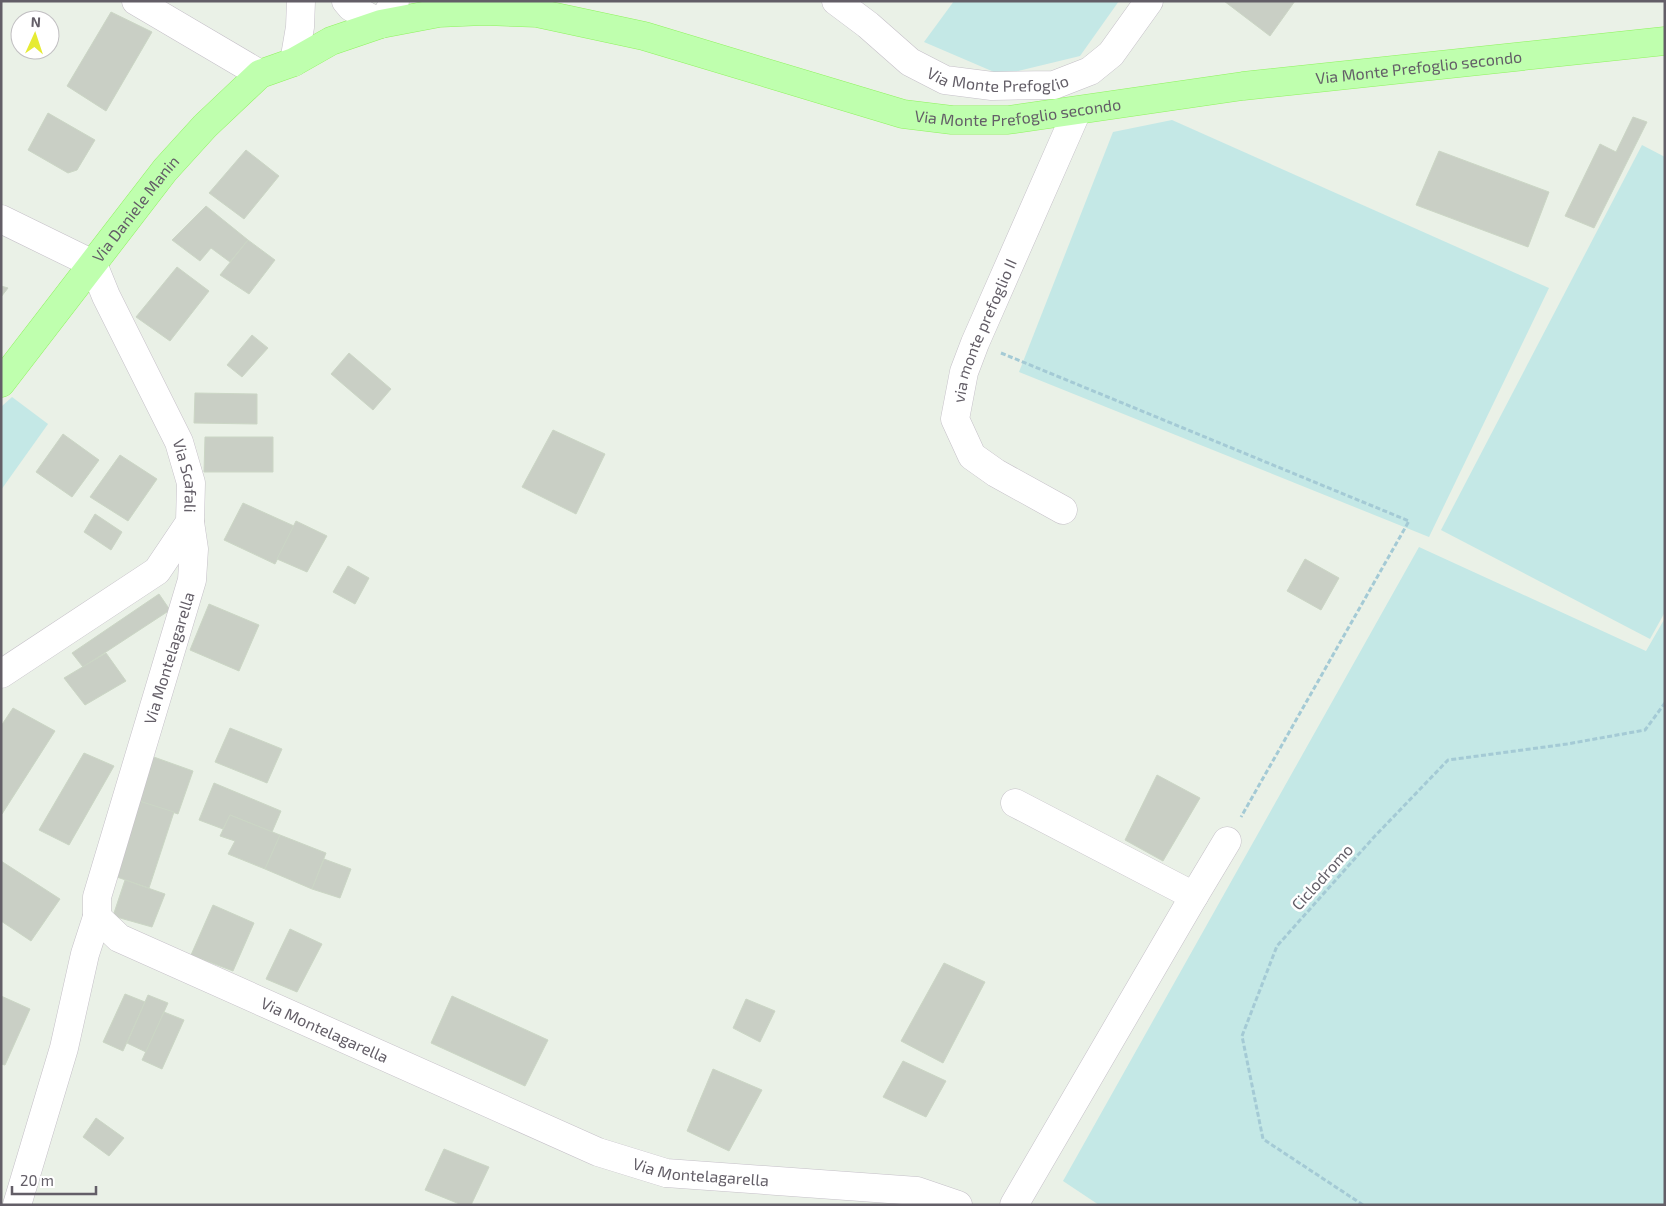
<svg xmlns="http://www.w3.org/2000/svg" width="1666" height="1206" font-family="'Exo 2',sans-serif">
<rect width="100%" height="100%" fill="#eaf1e7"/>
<g fill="#c4e8e6">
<path d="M 954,1 L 1119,1 L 1080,56 L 1001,75 L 924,42 Z"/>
<path d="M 1172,120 L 1549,288 L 1429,537 L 1019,372 L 1113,132 Z"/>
<path d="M 1642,145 L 1665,157 L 1665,612 L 1650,639 L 1441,530 Z"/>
<path d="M 12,397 L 48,424 L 1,490 L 1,407 Z"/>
<path d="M 1419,547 L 1646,651 L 1665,618 L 1665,1205 L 1099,1205 L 1063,1181 Z"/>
</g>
<g fill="#c9cfc5" stroke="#cbd6c5">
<path d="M 1224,1 L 1295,1 L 1270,36 Z"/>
<path d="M 111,12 L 152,32 L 106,111 L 67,86 Z"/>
<path d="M 48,113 L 95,140 L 77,170 L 68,173 L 28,150 Z"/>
<path d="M 1633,117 L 1647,122 L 1594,228 L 1565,216 L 1600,144 L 1616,152 Z"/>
<path d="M 246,150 L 279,176 L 244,219 L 209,193 Z"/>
<path d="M 1439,151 L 1549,192 L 1528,247 L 1416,205 Z"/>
<path d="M 206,206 L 248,240 L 230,262 L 211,248 L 200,261 L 172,240 Z"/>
<path d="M 248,240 L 275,260 L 249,294 L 220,275 Z"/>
<path d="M 177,267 L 209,291 L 170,341 L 136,317 Z"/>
<path d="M 1,286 L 8,288 L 1,297 Z"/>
<path d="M 252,335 L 268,348 L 242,377 L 227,365 Z"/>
<path d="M 349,353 L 391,389 L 373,410 L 331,374 Z"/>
<path d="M 195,393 L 257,394 L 257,424 L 194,423 Z"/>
<path d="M 553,430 L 605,454 L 576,514 L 522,487 Z"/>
<path d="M 63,434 L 99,460 L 72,497 L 36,472 Z"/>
<path d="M 205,437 L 273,437 L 273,472 L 204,472 Z"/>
<path d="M 120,455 L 157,479 L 128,521 L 90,497 Z"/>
<path d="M 243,503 L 294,526 L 275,564 L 224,540 Z"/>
<path d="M 95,514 L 122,532 L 111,550 L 84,532 Z"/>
<path d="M 296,521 L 327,536 L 307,572 L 277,559 Z"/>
<path d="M 1305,559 L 1339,578 L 1321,610 L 1287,591 Z"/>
<path d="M 348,566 L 369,578 L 355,604 L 333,592 Z"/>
<path d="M 159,594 L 170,610 L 83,667 L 72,653 Z"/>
<path d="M 209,604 L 259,625 L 239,671 L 190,650 Z"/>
<path d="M 106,653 L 126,681 L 85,705 L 64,678 Z"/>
<path d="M 13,708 L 55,731 L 2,814 L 1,726 Z"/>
<path d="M 230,728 L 282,749 L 267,783 L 215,762 Z"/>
<path d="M 84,753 L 114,766 L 69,845 L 39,830 Z"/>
<path d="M 151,756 L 193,771 L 178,814 L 136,800 Z"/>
<path d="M 1157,775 L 1200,798 L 1163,861 L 1125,840 Z"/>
<path d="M 214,783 L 281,811 L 272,832 L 230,815 L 223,829 L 199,820 Z"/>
<path d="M 136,800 L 174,812 L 149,888 L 111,875 Z"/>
<path d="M 230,815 L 280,835 L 265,869 L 228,854 L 235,841 L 220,836 Z"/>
<path d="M 280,835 L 326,853 L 312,889 L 265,869 Z"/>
<path d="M 324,859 L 351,869 L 340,898 L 312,889 Z"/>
<path d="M 1,861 L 60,899 L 31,941 L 1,921 Z"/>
<path d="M 125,880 L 165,894 L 152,927 L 113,916 Z"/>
<path d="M 213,905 L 254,923 L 233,971 L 191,955 Z"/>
<path d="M 290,929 L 322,944 L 297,992 L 266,979 Z"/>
<path d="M 944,963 L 985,982 L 943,1063 L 901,1041 Z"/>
<path d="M 125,994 L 145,1002 L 123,1051 L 103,1042 Z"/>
<path d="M 148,995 L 168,1003 L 146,1052 L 127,1043 Z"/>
<path d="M 1,996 L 30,1009 L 5,1065 L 1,1064 Z"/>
<path d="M 452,996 L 548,1040 L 525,1086 L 431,1043 Z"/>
<path d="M 746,999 L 775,1011 L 760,1042 L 733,1028 Z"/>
<path d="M 164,1012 L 184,1020 L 162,1069 L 142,1060 Z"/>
<path d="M 903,1061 L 946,1081 L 926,1117 L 883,1097 Z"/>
<path d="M 713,1069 L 762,1090 L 729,1151 L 687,1131 Z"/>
<path d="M 96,1118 L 124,1138 L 109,1156 L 83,1137 Z"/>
<path d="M 444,1149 L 489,1167 L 471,1205 L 462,1205 L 425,1190 Z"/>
</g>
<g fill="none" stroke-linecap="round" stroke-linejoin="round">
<defs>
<g id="minor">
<path d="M 136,1 L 260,74"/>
<path d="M 346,1 L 351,7 L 381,24 L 395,1"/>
<path id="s1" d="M 836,1 L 868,25 L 910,62 L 945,80 L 992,86 L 1054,85 L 1090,71 L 1111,54 L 1149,1"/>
<path d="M 294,62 L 300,27 L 301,1"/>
<path id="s2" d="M 1,219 L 93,264 L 106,296 L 179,442 L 191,483 L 190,522 L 157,571 L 1,674"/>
<path id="s3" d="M 1063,510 L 996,473 L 972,456 L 955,419 L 964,372 L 975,343 L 1077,111"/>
<path id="s4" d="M 190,522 L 194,549 L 192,580 L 97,897 L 97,917 L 119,938 L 598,1152 L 666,1173 L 917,1191 L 958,1205"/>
<path d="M 1194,896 L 1227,841"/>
<path d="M 17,1205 L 64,1048 L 85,954 L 97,917"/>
<path d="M 1014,1205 L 1194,896 L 1015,803"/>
</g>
<g id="major">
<path id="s5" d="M 1,383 L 165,170 L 205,126 L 260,74 L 294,62 L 331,41 L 381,24 L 439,13 L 484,11 L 537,13 L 644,36 L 903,114 L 952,120 L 1008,120 L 1243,86 L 1665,41"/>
</g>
</defs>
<use href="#minor" stroke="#c5c0c8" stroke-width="29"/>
<use href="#major" stroke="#8ff35e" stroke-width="29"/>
<g stroke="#a4cad5" stroke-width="3" stroke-dasharray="5 2.5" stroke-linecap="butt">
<path d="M 1001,353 L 1409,521 L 1241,817"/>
<path d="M 1363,1205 L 1263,1139 L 1242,1036 L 1277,946 L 1374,837 L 1448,760 L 1567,744 L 1645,730 L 1665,703"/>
</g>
<use href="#minor" stroke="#fff" stroke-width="28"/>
<use href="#major" stroke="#bfffae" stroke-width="28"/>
</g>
<g text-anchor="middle" stroke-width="5" stroke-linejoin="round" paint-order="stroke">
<g font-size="16" fill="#635e67" stroke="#fff">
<text dy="6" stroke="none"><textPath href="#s5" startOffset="1592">Via Monte Prefoglio secondo</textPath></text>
<text dy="6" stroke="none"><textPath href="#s1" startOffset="188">Via Monte Prefoglio</textPath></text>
<text dy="6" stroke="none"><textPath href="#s5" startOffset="1188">Via Monte Prefoglio secondo</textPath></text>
<text dy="6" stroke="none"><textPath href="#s5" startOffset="220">Via Daniele Manin</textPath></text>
<text dy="6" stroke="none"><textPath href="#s3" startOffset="240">via monte prefoglio II</textPath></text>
<text dy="6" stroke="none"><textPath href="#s2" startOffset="335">Via Scafali</textPath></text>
<text transform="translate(169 658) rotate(-73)" y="6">Via Montelagarella</text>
<text transform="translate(1322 877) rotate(-48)" y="6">Ciclodromo</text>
<text dy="6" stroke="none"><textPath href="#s4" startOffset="665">Via Montelagarella</textPath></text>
<text dy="6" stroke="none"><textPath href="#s4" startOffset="1070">Via Montelagarella</textPath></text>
</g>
</g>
<rect width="1666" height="1206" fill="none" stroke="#635e67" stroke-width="5"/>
<g transform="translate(35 35) rotate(3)"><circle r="24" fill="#ffffff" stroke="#c1bfc2"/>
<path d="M0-4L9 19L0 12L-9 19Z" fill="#e6eb33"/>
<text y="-8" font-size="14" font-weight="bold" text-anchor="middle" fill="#635e67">N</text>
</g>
<path d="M12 1186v8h84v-8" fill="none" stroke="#635e67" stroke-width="2.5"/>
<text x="20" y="1186" font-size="15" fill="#635e67" stroke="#ffffff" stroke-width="4" paint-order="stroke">20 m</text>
</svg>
